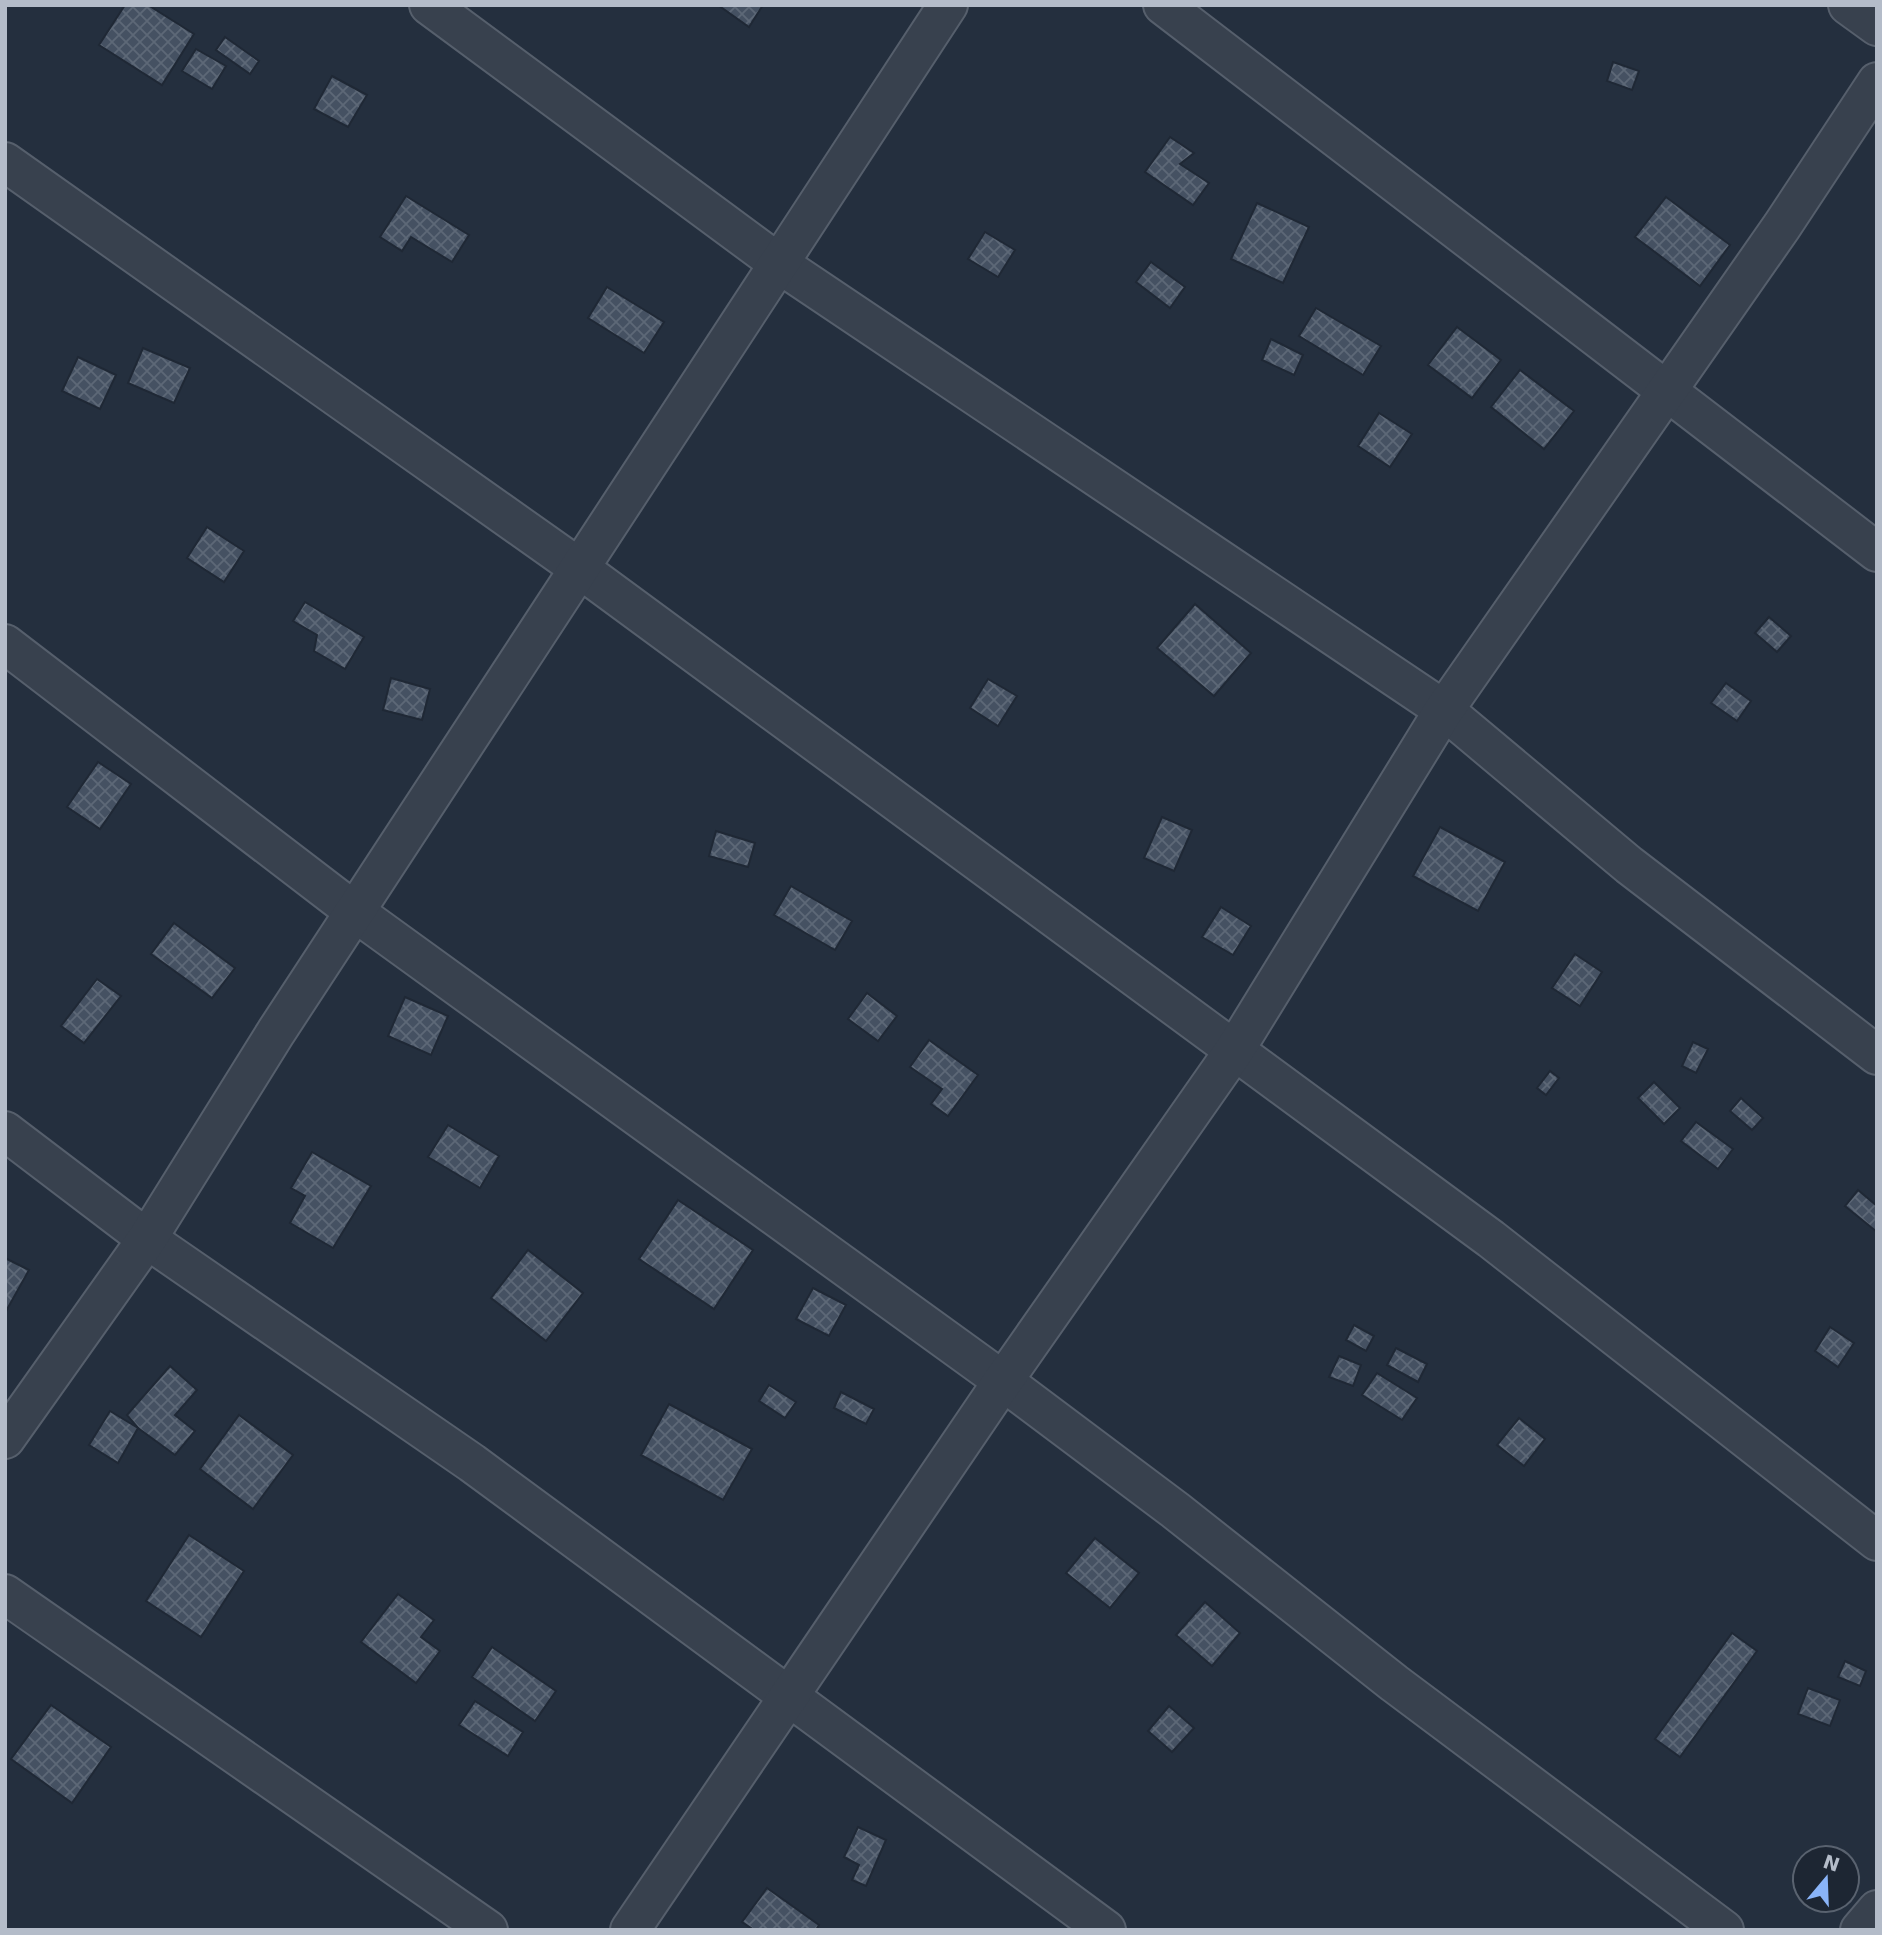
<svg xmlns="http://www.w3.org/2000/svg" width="1882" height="1935" font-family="'DejaVu Sans',sans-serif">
<defs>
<pattern id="building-cross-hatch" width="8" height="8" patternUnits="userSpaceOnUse" patternTransform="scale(1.75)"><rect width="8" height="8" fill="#455162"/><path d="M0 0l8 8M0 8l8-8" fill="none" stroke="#5d6877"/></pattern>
</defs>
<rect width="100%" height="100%" fill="#242f3e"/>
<g fill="url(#building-cross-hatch)" stroke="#1f2835" stroke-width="2">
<path d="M 125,5 L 148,5 L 194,34 L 162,85 L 99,45 Z"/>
<path d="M 718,5 L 763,5 L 749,27 Z"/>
<path d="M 225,37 L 259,61 L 250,74 L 216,50 Z"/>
<path d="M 196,49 L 226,66 L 212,89 L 182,71 Z"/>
<path d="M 1613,62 L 1639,71 L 1632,90 L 1607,81 Z"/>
<path d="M 332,76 L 367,95 L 348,127 L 314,109 Z"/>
<path d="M 1170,137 L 1194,153 L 1180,164 L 1209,183 L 1193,205 L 1145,172 Z"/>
<path d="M 406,196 L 469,235 L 452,262 L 411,237 L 402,251 L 380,237 Z"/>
<path d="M 1666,197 L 1730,245 L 1700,286 L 1635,237 Z"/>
<path d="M 1257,203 L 1309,227 L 1283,283 L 1231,259 Z"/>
<path d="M 985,232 L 1015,250 L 998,277 L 968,259 Z"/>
<path d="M 1151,262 L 1185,287 L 1170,308 L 1136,282 Z"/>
<path d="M 607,287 L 664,322 L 644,353 L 588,318 Z"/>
<path d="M 1316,308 L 1381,346 L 1363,375 L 1299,336 Z"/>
<path d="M 1457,327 L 1501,360 L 1472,398 L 1428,365 Z"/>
<path d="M 1271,339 L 1303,355 L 1294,375 L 1262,360 Z"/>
<path d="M 143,348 L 190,368 L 174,403 L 128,383 Z"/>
<path d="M 78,357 L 116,375 L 100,409 L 62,391 Z"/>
<path d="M 1520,370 L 1574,411 L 1544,449 L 1491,407 Z"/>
<path d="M 1379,413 L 1412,434 L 1390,467 L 1358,446 Z"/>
<path d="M 207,527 L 244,551 L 224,582 L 187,558 Z"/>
<path d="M 305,602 L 364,637 L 345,669 L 314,651 L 317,635 L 293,621 Z"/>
<path d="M 1195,604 L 1251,653 L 1214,696 L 1157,648 Z"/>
<path d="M 1769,617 L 1791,636 L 1777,652 L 1755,633 Z"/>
<path d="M 391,678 L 430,689 L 422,720 L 383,710 Z"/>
<path d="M 988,679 L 1017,696 L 998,726 L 970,708 Z"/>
<path d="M 1726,683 L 1751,701 L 1737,721 L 1711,703 Z"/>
<path d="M 98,762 L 131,784 L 100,829 L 67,807 Z"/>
<path d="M 1162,817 L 1192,830 L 1174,871 L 1144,858 Z"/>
<path d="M 1440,827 L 1505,862 L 1478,911 L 1413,876 Z"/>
<path d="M 716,831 L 755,843 L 748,867 L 709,856 Z"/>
<path d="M 791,886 L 852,921 L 835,950 L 774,915 Z"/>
<path d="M 1221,907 L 1251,926 L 1233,955 L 1202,937 Z"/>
<path d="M 174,923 L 235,968 L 212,998 L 151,954 Z"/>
<path d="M 1575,954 L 1602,972 L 1580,1006 L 1552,988 Z"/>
<path d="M 97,979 L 121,996 L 84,1043 L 61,1026 Z"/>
<path d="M 867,993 L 897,1016 L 878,1041 L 848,1019 Z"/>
<path d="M 405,997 L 448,1016 L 431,1055 L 388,1036 Z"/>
<path d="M 929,1040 L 978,1075 L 948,1116 L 931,1104 L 942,1089 L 910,1067 Z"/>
<path d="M 1693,1042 L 1708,1049 L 1696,1073 L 1682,1066 Z"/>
<path d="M 1550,1071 L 1559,1078 L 1546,1095 L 1537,1088 Z"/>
<path d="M 1654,1082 L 1680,1108 L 1664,1124 L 1638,1098 Z"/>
<path d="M 1741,1098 L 1763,1118 L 1752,1130 L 1730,1111 Z"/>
<path d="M 1696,1122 L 1733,1149 L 1718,1169 L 1681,1141 Z"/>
<path d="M 448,1125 L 499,1156 L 480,1188 L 428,1157 Z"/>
<path d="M 312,1152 L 371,1186 L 333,1248 L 290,1223 L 305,1196 L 291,1188 Z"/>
<path d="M 1858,1190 L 1877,1206 L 1877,1232 L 1845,1206 Z"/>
<path d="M 678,1200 L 753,1250 L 714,1309 L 639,1259 Z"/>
<path d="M 528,1250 L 583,1293 L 546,1341 L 491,1298 Z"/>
<path d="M 5,1258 L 29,1270 L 5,1313 Z"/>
<path d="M 813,1288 L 846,1305 L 829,1336 L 796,1319 Z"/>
<path d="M 1354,1325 L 1374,1336 L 1366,1351 L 1346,1340 Z"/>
<path d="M 1830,1327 L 1854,1343 L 1838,1367 L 1815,1351 Z"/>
<path d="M 1396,1348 L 1427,1364 L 1418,1382 L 1387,1365 Z"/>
<path d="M 1339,1356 L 1361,1365 L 1353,1386 L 1329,1377 Z"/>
<path d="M 170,1366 L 197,1390 L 175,1415 L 195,1431 L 175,1455 L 138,1428 L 127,1415 Z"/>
<path d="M 1377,1373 L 1417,1398 L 1402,1420 L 1362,1395 Z"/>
<path d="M 769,1385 L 796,1402 L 785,1418 L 759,1401 Z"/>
<path d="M 841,1392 L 874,1409 L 866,1424 L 834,1408 Z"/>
<path d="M 669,1404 L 752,1449 L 723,1500 L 641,1455 Z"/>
<path d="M 110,1411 L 138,1428 L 118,1463 L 89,1445 Z"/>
<path d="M 239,1415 L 293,1455 L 253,1509 L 200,1469 Z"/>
<path d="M 1519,1418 L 1545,1439 L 1524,1466 L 1497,1445 Z"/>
<path d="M 189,1535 L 244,1571 L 201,1637 L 146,1601 Z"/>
<path d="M 1095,1538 L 1139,1573 L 1110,1608 L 1066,1573 Z"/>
<path d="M 398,1594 L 434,1620 L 421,1637 L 440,1651 L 416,1683 L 361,1642 Z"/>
<path d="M 1205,1602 L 1240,1633 L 1212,1666 L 1176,1635 Z"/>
<path d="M 1732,1633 L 1757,1651 L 1680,1757 L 1655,1739 Z"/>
<path d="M 492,1647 L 556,1691 L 535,1721 L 472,1677 Z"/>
<path d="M 1845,1661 L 1866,1671 L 1860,1686 L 1838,1677 Z"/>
<path d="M 1808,1688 L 1840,1700 L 1830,1726 L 1798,1714 Z"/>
<path d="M 475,1701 L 523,1732 L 508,1756 L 459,1725 Z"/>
<path d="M 51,1705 L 111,1747 L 72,1803 L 11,1759 Z"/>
<path d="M 1169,1706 L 1194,1728 L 1172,1752 L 1148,1731 Z"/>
<path d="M 858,1827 L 886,1840 L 866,1886 L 852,1880 L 859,1865 L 844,1857 Z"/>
<path d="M 767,1888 L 819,1925 L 816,1930 L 754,1930 L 742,1922 Z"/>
</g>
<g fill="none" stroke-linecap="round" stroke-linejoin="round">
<defs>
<g id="minor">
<path d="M 429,5 L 778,263 L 1444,710 L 1629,865 L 1877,1055"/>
<path d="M 1163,5 L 1877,552"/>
<path d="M 1848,5 L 1877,26"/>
<path d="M 5,162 L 579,568 L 1491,1239 L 1877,1541"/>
<path d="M 5,644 L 355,912 L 1003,1381 L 1175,1510 L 1394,1683 L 1724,1930"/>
<path d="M 5,1131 L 147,1239 L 472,1463 L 1106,1930"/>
<path d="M 5,1439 L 147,1239 L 276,1032 L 948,5"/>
<path d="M 5,1594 L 488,1930"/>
<path d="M 630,1930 L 1003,1381 L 1234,1051 L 1444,710 L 1782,226 L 1877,82"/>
<path d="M 1860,1930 L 1877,1910"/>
</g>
</defs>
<use href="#minor" stroke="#565f6c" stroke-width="42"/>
<use href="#minor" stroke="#38414e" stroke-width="38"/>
</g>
<rect width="1882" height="1935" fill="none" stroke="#b4bcc9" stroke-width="14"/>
<g transform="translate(1826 1879) rotate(19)"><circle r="33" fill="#1d2633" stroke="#59626f" stroke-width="2"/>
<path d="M0-5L12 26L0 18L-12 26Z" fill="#8ab4f8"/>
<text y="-10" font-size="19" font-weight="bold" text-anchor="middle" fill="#b4bcc9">N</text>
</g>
</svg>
